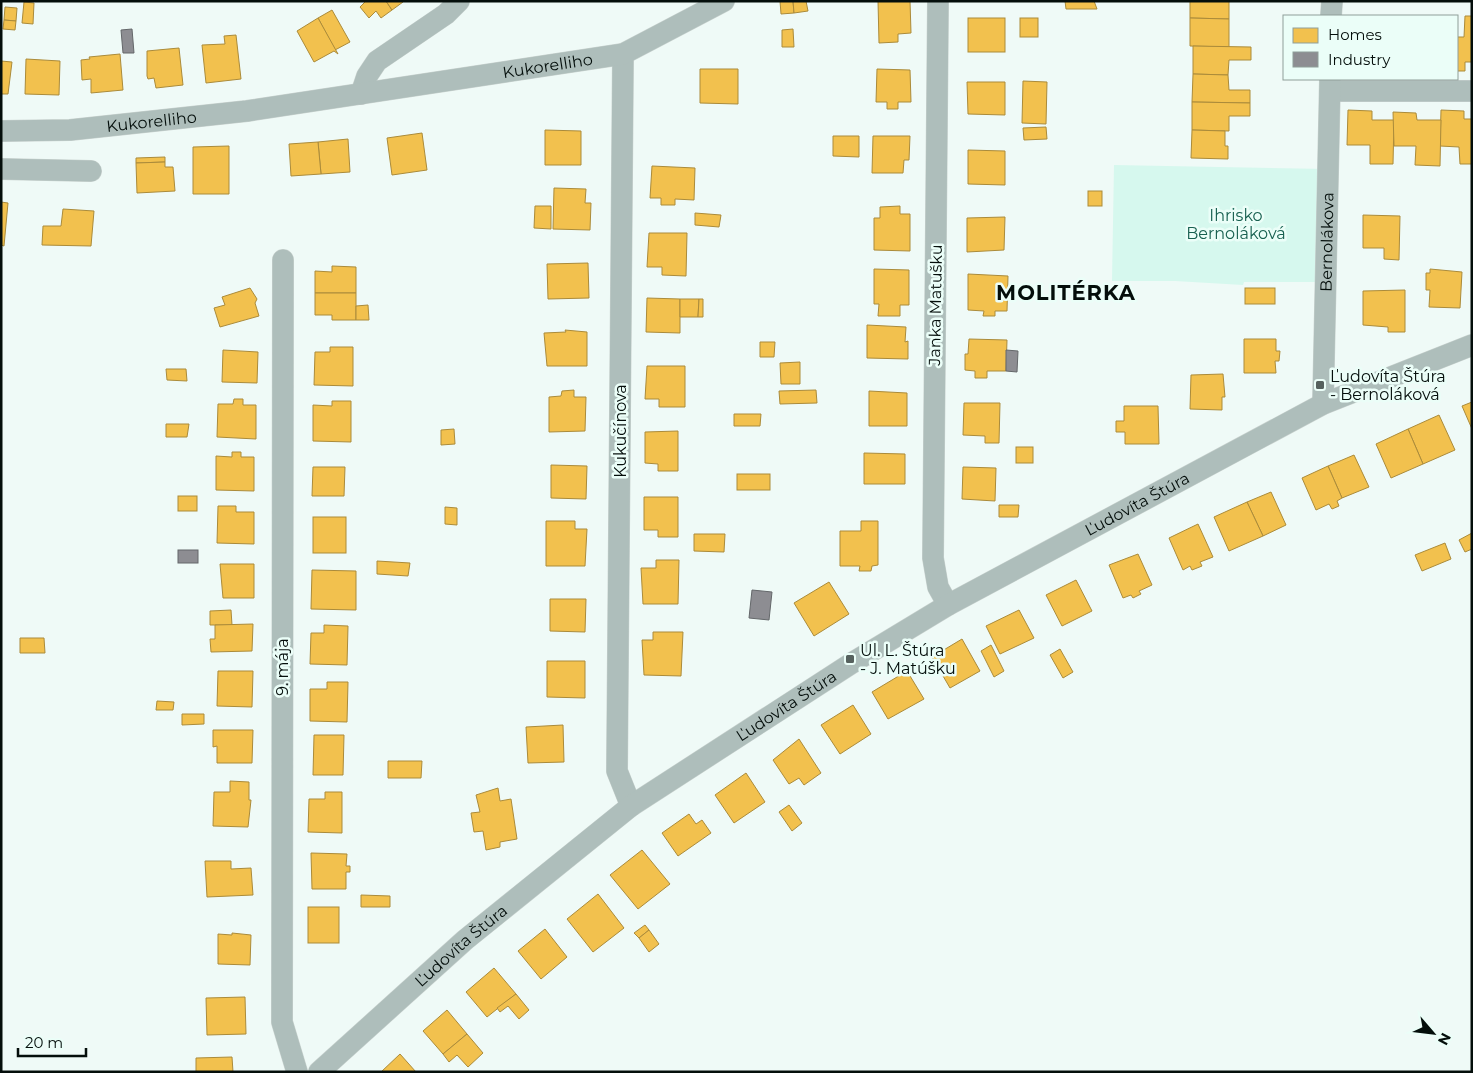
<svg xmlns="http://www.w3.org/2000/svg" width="1473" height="1073" font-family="Montserrat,sans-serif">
<rect width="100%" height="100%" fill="#effaf7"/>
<path fill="#d6f8ee" d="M 1114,165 L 1328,169 L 1325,282 L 1244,282 L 1243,285 L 1175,281 L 1112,281 Z"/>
<g fill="#f2c14e" stroke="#ab8b3a">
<path d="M 366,1 L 386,1 L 392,10 L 381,18 L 376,11 L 369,18 L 360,7 Z"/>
<path d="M 386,1 L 403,1 L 403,2 L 392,10 Z"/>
<path d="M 780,1 L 793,1 L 794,13 L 781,14 Z"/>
<path d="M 793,1 L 806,1 L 808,11 L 794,13 Z"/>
<path d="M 878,1 L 910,1 L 911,33 L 898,34 L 898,42 L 879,43 Z"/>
<path d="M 1065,1 L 1094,1 L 1097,9 L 1066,9 Z"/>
<path d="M 1190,1 L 1229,1 L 1229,19 L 1190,18 Z"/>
<path d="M 24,2 L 34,3 L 33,24 L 22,23 Z"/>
<path d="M 5,7 L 17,8 L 16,21 L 4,20 Z"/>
<path d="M 332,10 L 350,42 L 335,50 L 318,18 Z"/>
<path d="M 1465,16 L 1472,16 L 1472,62 L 1465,62 L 1465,71 L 1457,71 L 1457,37 L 1464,37 Z"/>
<path d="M 318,18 L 338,54 L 334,51 L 314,62 L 297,31 Z"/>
<rect x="968" y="18" width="37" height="34"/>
<rect x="1020" y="18" width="18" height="19"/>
<path d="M 1190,18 L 1229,19 L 1229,47 L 1190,46 Z"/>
<path d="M 4,20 L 16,21 L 15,30 L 3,29 Z"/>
<path d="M 793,29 L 794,47 L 782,47 L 782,30 Z"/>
<path d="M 236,35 L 241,79 L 206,83 L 202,45 L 225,44 L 224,36 Z"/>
<path d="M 1193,46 L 1251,47 L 1251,60 L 1229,60 L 1228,75 L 1193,74 Z"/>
<path d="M 179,48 L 183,85 L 156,88 L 154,78 L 148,79 L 147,76 L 147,51 Z"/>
<path d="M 120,54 L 123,90 L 91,93 L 91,79 L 82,80 L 81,60 L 90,59 L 89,57 Z"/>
<path d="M 26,59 L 60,61 L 59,95 L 25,94 Z"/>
<path d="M 1,61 L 12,62 L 8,94 L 1,94 Z"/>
<path d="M 700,69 L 738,69 L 738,104 L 700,103 Z"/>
<path d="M 877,69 L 910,70 L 911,102 L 898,102 L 898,109 L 887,109 L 887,102 L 876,102 Z"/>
<path d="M 1193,74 L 1228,75 L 1229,90 L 1250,90 L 1250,103 L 1192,102 Z"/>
<path d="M 1023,81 L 1047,82 L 1046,124 L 1022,123 Z"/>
<path d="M 967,82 L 1005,82 L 1005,115 L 968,114 Z"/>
<path d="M 1192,102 L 1250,103 L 1250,116 L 1229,116 L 1229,131 L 1192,130 Z"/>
<path d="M 1348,110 L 1372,111 L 1372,120 L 1394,120 L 1393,164 L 1370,164 L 1370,145 L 1347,145 Z"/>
<path d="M 1441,110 L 1464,111 L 1464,119 L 1472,119 L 1472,164 L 1460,164 L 1459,147 L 1440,146 Z"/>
<path d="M 1393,112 L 1416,113 L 1417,120 L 1441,120 L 1440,166 L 1415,165 L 1416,146 L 1394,146 Z"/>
<path d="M 1046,127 L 1047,139 L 1024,140 L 1023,128 Z"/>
<path d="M 545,130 L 581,131 L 581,165 L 545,165 Z"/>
<path d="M 1192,130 L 1225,131 L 1225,146 L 1228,146 L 1228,159 L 1191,158 Z"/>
<path d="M 422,133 L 427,170 L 392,175 L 387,138 Z"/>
<path d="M 833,136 L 859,136 L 859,157 L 833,156 Z"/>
<path d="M 873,136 L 910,136 L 909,160 L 904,160 L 903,173 L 872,173 Z"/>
<path d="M 348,139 L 350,172 L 321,174 L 318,142 Z"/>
<path d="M 318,142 L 321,174 L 291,176 L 289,144 Z"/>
<path d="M 229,146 L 229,194 L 193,194 L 193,147 Z"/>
<path d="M 968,150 L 1005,151 L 1005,185 L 968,184 Z"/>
<path d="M 165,157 L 165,162 L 136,163 L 136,158 Z"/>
<path d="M 165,162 L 165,167 L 173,167 L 175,191 L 137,193 L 136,163 Z"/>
<path d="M 652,166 L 695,168 L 694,200 L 675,199 L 675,205 L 661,205 L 661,198 L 650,198 Z"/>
<path d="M 554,188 L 586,189 L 585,203 L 591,203 L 590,230 L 553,229 Z"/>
<rect x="1088" y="191" width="14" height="15"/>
<path d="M 1,202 L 8,203 L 4,246 L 1,245 Z"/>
<path d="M 535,206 L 551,206 L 551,229 L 534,228 Z"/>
<path d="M 900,206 L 900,214 L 910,214 L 910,251 L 874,250 L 874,218 L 880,218 L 880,207 Z"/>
<path d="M 63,209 L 94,211 L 91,246 L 42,245 L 43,226 L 61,226 Z"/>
<path d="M 695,213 L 721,215 L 719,227 L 695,225 Z"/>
<path d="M 1363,215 L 1400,216 L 1399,260 L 1384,259 L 1384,248 L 1363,248 Z"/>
<path d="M 1005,217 L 1004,250 L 967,252 L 967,218 Z"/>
<path d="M 649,233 L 687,233 L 686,276 L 662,275 L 662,267 L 647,267 Z"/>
<path d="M 588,263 L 589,298 L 548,299 L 547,264 Z"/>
<path d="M 332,266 L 356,267 L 356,293 L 315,293 L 315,271 L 332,272 Z"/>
<path d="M 874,269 L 909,270 L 909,305 L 900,305 L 900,316 L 878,316 L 879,304 L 874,304 Z"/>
<path d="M 1430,269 L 1462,272 L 1460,308 L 1429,307 L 1430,290 L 1426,290 L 1426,273 L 1430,273 Z"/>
<path d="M 968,274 L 1008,276 L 1007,311 L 995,311 L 995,316 L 983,316 L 984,311 L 968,310 Z"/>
<path d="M 250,288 L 257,299 L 255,303 L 259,316 L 220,327 L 214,308 L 225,305 L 222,297 Z"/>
<rect x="1245" y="288" width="30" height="16"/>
<path d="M 1405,290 L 1405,332 L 1388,332 L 1388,327 L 1363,325 L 1363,291 Z"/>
<path d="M 315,293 L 356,293 L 356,320 L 332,320 L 332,315 L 315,315 Z"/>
<path d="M 647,298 L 680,299 L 680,333 L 646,332 Z"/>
<path d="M 680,299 L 699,299 L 698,317 L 680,317 Z"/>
<path d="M 699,299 L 703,299 L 703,317 L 698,317 Z"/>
<path d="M 368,305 L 369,320 L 356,320 L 356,306 Z"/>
<path d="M 867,325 L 906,327 L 905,342 L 908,341 L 908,359 L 867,358 Z"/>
<path d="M 565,330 L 587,332 L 587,366 L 547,366 L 544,333 L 566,332 Z"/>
<path d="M 969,339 L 1007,340 L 1006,371 L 987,371 L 987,378 L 975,378 L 975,371 L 965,370 L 965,354 L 968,354 Z"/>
<path d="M 1244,339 L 1276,339 L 1276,351 L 1280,351 L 1279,361 L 1275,361 L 1276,373 L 1244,373 Z"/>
<path d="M 760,342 L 775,342 L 774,357 L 760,357 Z"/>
<path d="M 330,347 L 353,347 L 353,386 L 314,385 L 315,352 L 330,352 Z"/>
<path d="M 223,350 L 258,352 L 257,383 L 222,382 Z"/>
<path d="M 800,362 L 800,384 L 781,384 L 780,363 Z"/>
<path d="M 647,366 L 685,366 L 685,407 L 659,407 L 659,399 L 645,399 Z"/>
<path d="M 166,369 L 186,369 L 187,381 L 167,380 Z"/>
<path d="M 1223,374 L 1225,397 L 1222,397 L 1222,410 L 1190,409 L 1191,375 Z"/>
<path d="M 574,390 L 574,397 L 586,397 L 585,431 L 549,432 L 549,397 L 561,396 L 562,391 Z"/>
<path d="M 816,390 L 817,403 L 780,404 L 779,391 Z"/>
<path d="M 869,391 L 907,393 L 907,426 L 869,426 Z"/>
<path d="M 234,399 L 243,399 L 243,405 L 256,405 L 256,439 L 217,437 L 218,404 L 233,404 Z"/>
<path d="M 332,401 L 351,401 L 351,442 L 313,441 L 313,405 L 332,406 Z"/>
<path d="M 1472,402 L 1472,429 L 1462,406 Z"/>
<path d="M 964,403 L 1000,403 L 999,443 L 985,443 L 985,436 L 963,435 Z"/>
<path d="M 1124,406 L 1158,406 L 1159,444 L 1125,444 L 1125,432 L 1116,432 L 1116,421 L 1124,421 Z"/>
<path d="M 734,414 L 761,414 L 760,426 L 734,426 Z"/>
<path d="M 1439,415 L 1455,450 L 1423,464 L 1408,429 Z"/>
<path d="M 166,424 L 189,424 L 187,437 L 166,437 Z"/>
<path d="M 454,429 L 455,444 L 441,445 L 441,430 Z"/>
<path d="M 1408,429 L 1423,464 L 1391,478 L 1376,444 Z"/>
<path d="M 678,431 L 678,471 L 658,471 L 658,464 L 645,463 L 645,432 Z"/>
<rect x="1016" y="447" width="17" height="16"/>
<path d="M 232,452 L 241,452 L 241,457 L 254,457 L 254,491 L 216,490 L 216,456 L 232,457 Z"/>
<path d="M 864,453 L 905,454 L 905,484 L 864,484 Z"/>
<path d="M 1354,455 L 1369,487 L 1342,498 L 1328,466 Z"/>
<path d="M 551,465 L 587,466 L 586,499 L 551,498 Z"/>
<path d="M 1328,466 L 1342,498 L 1337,501 L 1339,506 L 1332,509 L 1329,504 L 1316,510 L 1302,478 Z"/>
<path d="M 313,467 L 345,467 L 344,496 L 312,496 Z"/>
<path d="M 963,467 L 996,468 L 995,501 L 962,499 Z"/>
<rect x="737" y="474" width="33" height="16"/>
<path d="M 1271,492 L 1286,525 L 1263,536 L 1247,502 Z"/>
<rect x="178" y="496" width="19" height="15"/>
<path d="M 644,497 L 678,497 L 678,537 L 658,537 L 658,530 L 644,530 Z"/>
<path d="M 1247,502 L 1263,536 L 1229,551 L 1214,517 Z"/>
<path d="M 999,505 L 1019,505 L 1018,517 L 999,517 Z"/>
<path d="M 218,506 L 236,506 L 236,512 L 254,512 L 254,544 L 217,543 Z"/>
<path d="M 445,507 L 457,508 L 457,525 L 445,524 Z"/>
<rect x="313" y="517" width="33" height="36"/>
<path d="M 546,521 L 575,521 L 575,529 L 587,529 L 585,566 L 546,566 Z"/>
<path d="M 861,521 L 878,521 L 878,565 L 872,566 L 871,571 L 859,571 L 860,566 L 840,566 L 840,531 L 861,531 Z"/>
<path d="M 1198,524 L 1213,557 L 1200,562 L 1202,566 L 1192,570 L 1190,566 L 1183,570 L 1169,538 Z"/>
<path d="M 1472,533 L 1472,549 L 1465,552 L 1459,540 Z"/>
<path d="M 694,534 L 725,534 L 724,552 L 694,551 Z"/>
<path d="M 1445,543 L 1451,559 L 1422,571 L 1415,555 Z"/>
<path d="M 1138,554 L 1152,585 L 1139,591 L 1141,594 L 1133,598 L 1131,595 L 1123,598 L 1109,565 Z"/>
<path d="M 656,560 L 679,560 L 678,604 L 643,604 L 641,568 L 656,568 Z"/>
<path d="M 377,561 L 410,563 L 408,576 L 377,574 Z"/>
<path d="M 220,564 L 254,564 L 254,598 L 223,598 Z"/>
<path d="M 312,570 L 356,571 L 356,610 L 311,609 Z"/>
<path d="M 1076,580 L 1092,611 L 1062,626 L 1046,595 Z"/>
<path d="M 829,582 L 849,614 L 814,636 L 794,603 Z"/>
<path d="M 550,599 L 586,599 L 585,632 L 550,631 Z"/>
<path d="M 231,610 L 232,625 L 210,625 L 210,611 Z"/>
<path d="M 1019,610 L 1034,638 L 1000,654 L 986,626 Z"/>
<path d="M 253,624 L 252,651 L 211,652 L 210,639 L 215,639 L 215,625 Z"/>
<path d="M 324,625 L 348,626 L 347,665 L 310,664 L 311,633 L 324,633 Z"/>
<path d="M 653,632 L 683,632 L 681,676 L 644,675 L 642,640 L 653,640 Z"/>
<path d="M 20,638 L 44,638 L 45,653 L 20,653 Z"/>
<path d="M 962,639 L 980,671 L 950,688 L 932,657 Z"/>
<path d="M 991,645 L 1004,671 L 994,677 L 981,651 Z"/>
<path d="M 1060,649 L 1073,672 L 1063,678 L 1050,655 Z"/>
<path d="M 547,661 L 585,661 L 585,698 L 547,697 Z"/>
<path d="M 218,671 L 253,671 L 252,707 L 217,706 Z"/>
<path d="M 907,671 L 924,699 L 888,719 L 872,692 Z"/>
<path d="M 327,682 L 348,682 L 347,722 L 310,721 L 310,689 L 327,689 Z"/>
<path d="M 157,701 L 174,702 L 173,710 L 156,710 Z"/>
<path d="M 853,705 L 871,734 L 840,754 L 821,725 Z"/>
<path d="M 182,714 L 204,714 L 204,724 L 182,725 Z"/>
<path d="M 563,725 L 564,762 L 528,763 L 526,727 Z"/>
<path d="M 213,730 L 253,730 L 252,763 L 217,763 L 217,746 L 213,747 Z"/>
<path d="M 314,735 L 344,735 L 343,775 L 313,775 Z"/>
<path d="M 799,739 L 821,773 L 804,785 L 799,778 L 789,784 L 773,760 Z"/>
<path d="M 388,761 L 422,761 L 421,778 L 388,778 Z"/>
<path d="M 746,773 L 765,802 L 734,823 L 715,795 Z"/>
<path d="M 230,781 L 249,782 L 249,800 L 251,800 L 248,827 L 213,826 L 214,792 L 230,792 Z"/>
<path d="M 498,788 L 500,801 L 511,799 L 517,839 L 500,842 L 500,847 L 486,850 L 483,831 L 474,832 L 471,813 L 480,812 L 476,795 Z"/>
<path d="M 325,792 L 342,792 L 342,833 L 308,832 L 309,799 L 325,799 Z"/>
<path d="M 789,805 L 802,823 L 792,831 L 779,812 Z"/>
<path d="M 689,814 L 696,824 L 702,820 L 711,833 L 678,856 L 662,833 Z"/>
<path d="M 642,850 L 670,884 L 638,909 L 610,875 Z"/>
<path d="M 311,853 L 347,854 L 346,866 L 350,866 L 350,872 L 346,872 L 346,889 L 312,889 Z"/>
<path d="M 205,861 L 231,861 L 231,869 L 251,868 L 253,895 L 207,897 Z"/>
<path d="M 598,894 L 624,928 L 593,952 L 567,919 Z"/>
<path d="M 361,895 L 390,896 L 390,907 L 361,907 Z"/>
<rect x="308" y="907" width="31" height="36"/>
<path d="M 645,925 L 649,930 L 639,938 L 634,933 Z"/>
<path d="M 545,929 L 567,957 L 541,979 L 518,951 Z"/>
<path d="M 649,930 L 659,944 L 649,952 L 639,938 Z"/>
<path d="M 232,933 L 251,935 L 250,965 L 218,964 L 218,934 L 232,935 Z"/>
<path d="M 494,968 L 516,994 L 487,1017 L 466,992 Z"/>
<path d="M 516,994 L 529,1010 L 519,1019 L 508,1006 L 500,1012 L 497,1008 Z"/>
<path d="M 245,997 L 246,1034 L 207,1035 L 206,998 Z"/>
<path d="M 447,1010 L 467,1034 L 443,1054 L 423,1031 Z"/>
<path d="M 467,1034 L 483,1053 L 468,1067 L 457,1055 L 449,1062 L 443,1054 Z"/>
<path d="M 400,1054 L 416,1072 L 381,1072 Z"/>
<path d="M 232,1057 L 233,1072 L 196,1072 L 196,1058 Z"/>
</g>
<g fill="#8d8d92" stroke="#64676a">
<path d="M 132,29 L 134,53 L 123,53 L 121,30 Z"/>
<path d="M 1006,350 L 1018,351 L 1017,372 L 1006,371 Z"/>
<rect x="178" y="550" width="20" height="13"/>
<path d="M 752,590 L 772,592 L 769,620 L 749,618 Z"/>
</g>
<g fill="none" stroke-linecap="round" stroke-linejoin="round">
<defs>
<g id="street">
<path d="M 938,1 L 933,558 L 938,587 L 948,605"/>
<path d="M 1331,16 L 1332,1"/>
<path d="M 623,54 L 617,771 L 631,806"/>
<path d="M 1330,91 L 1472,91"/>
<path d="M 361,94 L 367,76 L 377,61 L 446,14 L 459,1"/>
<path id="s1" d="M 1,131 L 70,130 L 247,111 L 623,54 L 724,1"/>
<path d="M 1,169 L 91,171"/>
<path d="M 283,260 L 282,1022 L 297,1072"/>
<path id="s2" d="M 1323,404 L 1330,79"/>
<path id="s3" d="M 319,1072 L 465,940 L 631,806 L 852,663 L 948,605 L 1323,404 L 1472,345"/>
</g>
</defs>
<use href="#street" stroke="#cad3d0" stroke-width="22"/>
<use href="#street" stroke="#aebebb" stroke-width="21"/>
</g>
<g fill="#56615e" stroke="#ebfef8" stroke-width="2">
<rect x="1315" y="380" width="10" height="10" rx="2.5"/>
<rect x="845" y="654" width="10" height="10" rx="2.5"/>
</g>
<g text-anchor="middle" stroke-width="5" stroke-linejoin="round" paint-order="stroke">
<g font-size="16" fill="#040e0b" stroke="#ebfef8">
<text dy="6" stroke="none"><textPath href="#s1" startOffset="551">Kukorelliho</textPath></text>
<text dy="6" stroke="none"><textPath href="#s1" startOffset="151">Kukorelliho</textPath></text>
<text dy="6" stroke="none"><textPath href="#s2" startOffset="162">Bernolákova</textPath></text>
<text transform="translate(935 305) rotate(-89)" y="6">Janka Matušku</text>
<text transform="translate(620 431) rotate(-90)" y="6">Kukučínova</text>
<text dy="6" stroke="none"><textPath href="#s3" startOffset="1000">Ľudovíta Štúra</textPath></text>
<text transform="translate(282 667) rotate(-90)" y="6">9. mája</text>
<text dy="6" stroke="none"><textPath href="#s3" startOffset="595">Ľudovíta Štúra</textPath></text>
<text dy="6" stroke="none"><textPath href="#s3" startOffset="190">Ľudovíta Štúra</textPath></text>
</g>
<g font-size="16" fill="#176050" stroke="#ebfef8">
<text x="1236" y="221">Ihrisko<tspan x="1236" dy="18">Bernoláková</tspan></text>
</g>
<g font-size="16" fill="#040e0b" stroke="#ebfef8" text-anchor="start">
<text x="1330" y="382">Ľudovíta Štúra<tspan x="1330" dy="18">- Bernoláková</tspan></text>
<text x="860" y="656">Ul. L. Štúra<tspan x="860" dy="18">- J. Matúšku</tspan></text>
</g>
<g font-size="21" font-weight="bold" letter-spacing="1" fill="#040e0b" stroke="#ebfef8">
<text x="1066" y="300">MOLITÉRKA</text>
</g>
</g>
<rect width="1473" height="1073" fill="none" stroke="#040e0b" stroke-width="5"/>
<rect x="1283" y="15" width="175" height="65" fill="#ebfef8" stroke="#8f9e99"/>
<rect x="1293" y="28" width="25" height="15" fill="#f2c14e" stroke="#8f9e99"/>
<text x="1328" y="40" font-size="15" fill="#040e0b">Homes</text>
<rect x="1293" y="52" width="25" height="15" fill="#8d8d92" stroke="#8f9e99"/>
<text x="1328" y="65" font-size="15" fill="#040e0b">Industry</text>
<g transform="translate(1433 1033) rotate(118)" stroke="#ebfef8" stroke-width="4" paint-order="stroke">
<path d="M0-4L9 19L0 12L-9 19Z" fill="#040e0b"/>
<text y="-8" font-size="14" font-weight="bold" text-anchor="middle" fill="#040e0b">N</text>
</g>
<path d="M18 1048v8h68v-8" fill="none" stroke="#040e0b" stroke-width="2.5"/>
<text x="25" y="1048" font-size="15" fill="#040e0b" stroke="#ebfef8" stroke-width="4" paint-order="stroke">20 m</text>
</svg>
